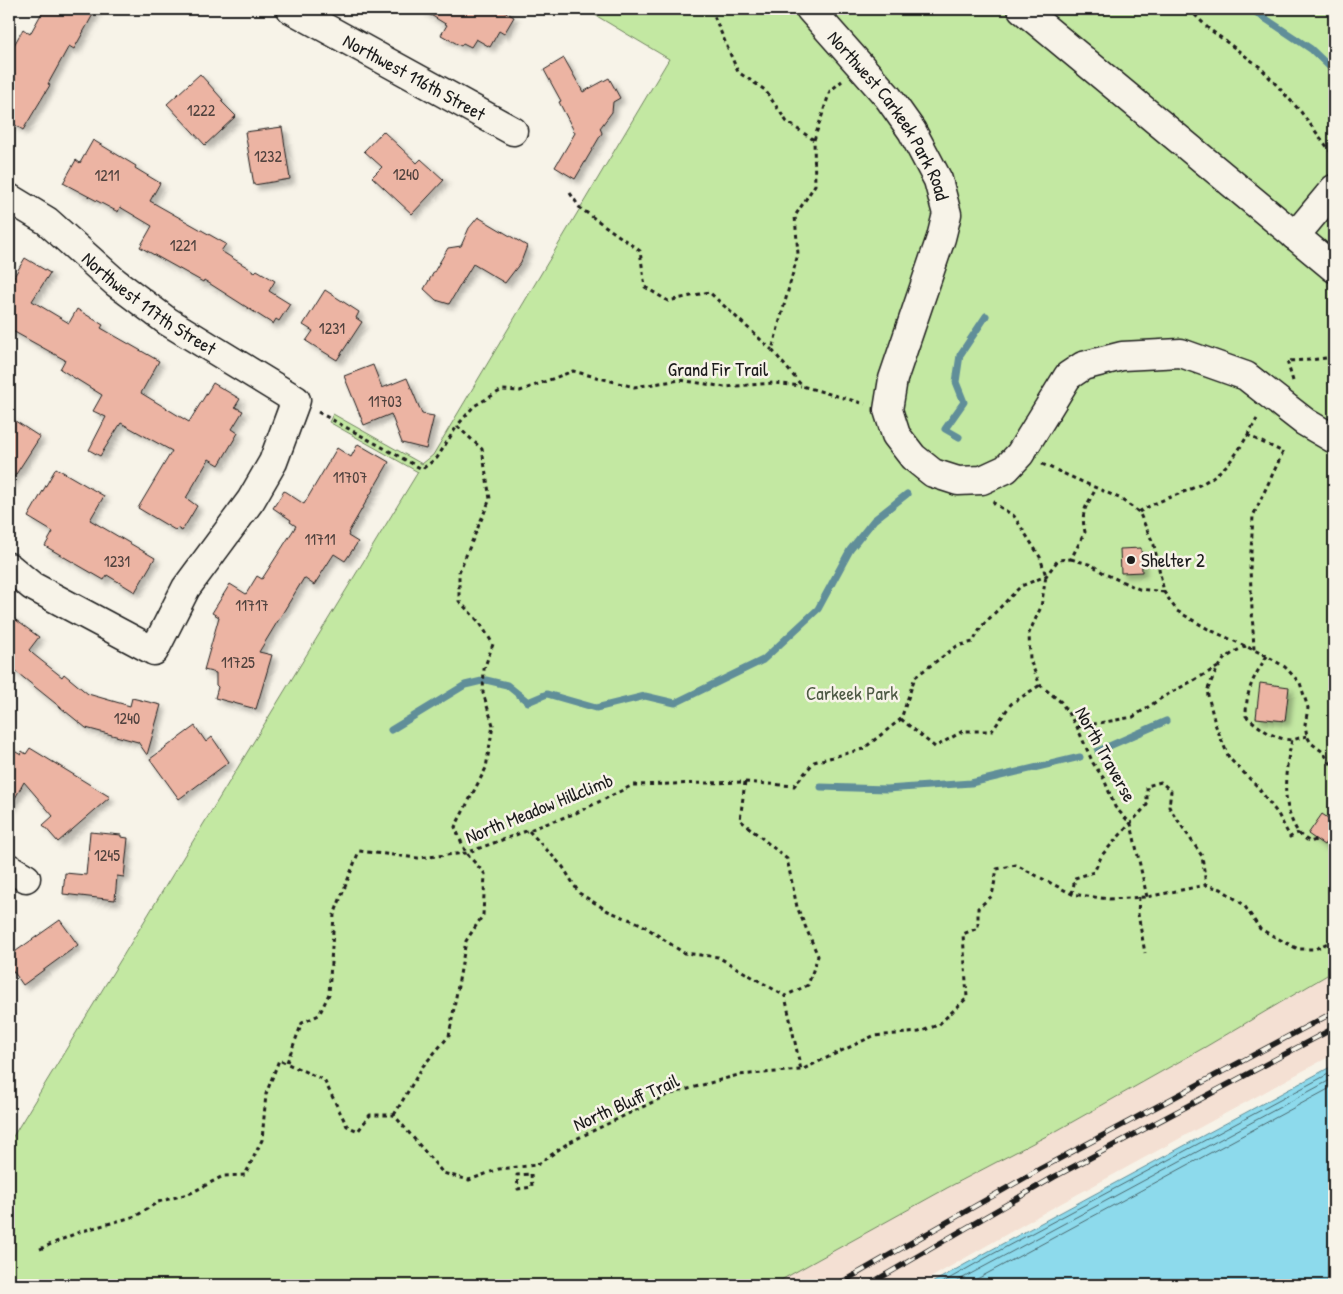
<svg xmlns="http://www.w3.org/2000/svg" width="1343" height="1294" font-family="'Patrick Hand',sans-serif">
<defs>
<filter id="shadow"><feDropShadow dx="4.5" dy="4.5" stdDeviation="2.5" flood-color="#0004"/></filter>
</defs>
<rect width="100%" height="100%" fill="#f7f3e8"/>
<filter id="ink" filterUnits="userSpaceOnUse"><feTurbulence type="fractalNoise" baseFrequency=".02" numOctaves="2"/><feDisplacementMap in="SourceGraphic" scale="10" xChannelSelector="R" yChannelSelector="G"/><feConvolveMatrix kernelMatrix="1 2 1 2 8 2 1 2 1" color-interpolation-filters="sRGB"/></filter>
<g filter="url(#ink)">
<path fill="#f4e0d3" d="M 1334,971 L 1334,1054 L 1047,1211 L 918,1285 L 772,1285 L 947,1188 L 1058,1130 L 1207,1046 Z"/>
<path fill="#c3e8a2" stroke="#70825f" d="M 585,9 L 1334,9 L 1334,971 L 1207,1046 L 1058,1130 L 947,1188 L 772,1285 L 9,1285 L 9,1274 L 11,1270 L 9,1268 L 9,1143 L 418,472 L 329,422 L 333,414 L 422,464 L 433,455 L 669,59 Z"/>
<path fill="#8ddaec" stroke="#608e99" d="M 1334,1065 L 1334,1285 L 928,1285 L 989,1251 Z"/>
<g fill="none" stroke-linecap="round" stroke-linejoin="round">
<g stroke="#49686f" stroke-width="1">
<path d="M 938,1285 L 991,1255 L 1334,1071"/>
<path d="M 950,1285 L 1334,1078"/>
<path d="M 966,1285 L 1334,1086"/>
</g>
<g stroke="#608e99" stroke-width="7">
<path d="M 1251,9 L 1311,49 L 1334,71"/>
<path d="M 959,437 L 945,429 L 964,402 L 956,382 L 960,355 L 986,316"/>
<path d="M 391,730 L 465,685 L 486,680 L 507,685 L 528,702 L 547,694 L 596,708 L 645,696 L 675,703 L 763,660 L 818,609 L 850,550 L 874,520 L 907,494"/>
<path d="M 1098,751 L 1166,721"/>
<path d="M 821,787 L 887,789 L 971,783 L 1080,757"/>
</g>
</g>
<g fill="#ecb4a3" stroke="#1c1c1c" filter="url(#shadow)">
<path d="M 44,9 L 96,9 L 74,49 L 69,46 L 48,84 L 50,85 L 23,130 L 9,121 L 9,54 L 23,29 L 30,34 Z"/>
<path d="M 421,9 L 500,9 L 514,17 L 504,34 L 499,31 L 490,47 L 476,39 L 471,47 L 463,43 L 461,46 L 441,35 L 447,25 Z"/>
<path d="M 564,58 L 583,92 L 609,78 L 620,98 L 613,102 L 612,112 L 600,128 L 602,133 L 575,179 L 555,167 L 575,133 L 559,102 L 561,101 L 544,70 Z"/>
<path d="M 200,74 L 223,100 L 221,101 L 236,116 L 205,145 L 167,104 Z"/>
<path d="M 282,127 L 290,179 L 254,185 L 245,132 Z"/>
<path d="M 383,131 L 417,163 L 421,159 L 444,180 L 412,214 L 372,177 L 382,167 L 364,151 Z"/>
<path d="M 93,140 L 136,166 L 135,168 L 160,183 L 150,201 L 226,244 L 221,251 L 255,272 L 257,270 L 275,281 L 269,291 L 290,304 L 279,321 L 276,319 L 273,324 L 204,280 L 203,282 L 140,247 L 152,226 L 120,207 L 118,212 L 63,183 L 76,160 L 80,163 Z"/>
<path d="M 478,217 L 527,246 L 521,262 L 505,283 L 473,264 L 449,304 L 436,300 L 424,289 L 448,248 L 461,246 L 469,228 Z"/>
<path d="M 25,258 L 50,273 L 32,301 L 69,323 L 77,309 L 103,325 L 101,328 L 159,361 L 141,393 L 189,422 L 213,383 L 240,399 L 235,407 L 243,411 L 232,429 L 238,433 L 219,465 L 209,459 L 186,498 L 197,506 L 182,531 L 177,528 L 175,530 L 138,508 L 172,451 L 121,423 L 100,456 L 89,450 L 106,417 L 93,411 L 102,395 L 60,369 L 65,360 L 9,329 L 9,285 Z"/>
<path d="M 325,290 L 359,312 L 356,318 L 362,322 L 337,360 L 306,341 L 313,331 L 303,325 Z"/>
<path d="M 373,365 L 382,388 L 407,378 L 422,414 L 434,416 L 426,449 L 402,443 L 391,414 L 364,425 L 344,376 Z"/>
<path d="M 9,417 L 40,437 L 9,485 Z"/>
<path d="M 358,444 L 389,462 L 348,533 L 349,534 L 348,536 L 358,542 L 345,561 L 334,554 L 314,585 L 304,578 L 259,652 L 272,655 L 256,709 L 215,698 L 218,687 L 216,685 L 216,673 L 204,670 L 219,617 L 212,613 L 230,584 L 246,594 L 257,576 L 262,579 L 296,526 L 290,522 L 291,520 L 273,508 L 284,491 L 304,504 L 337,448 L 351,457 Z"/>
<path d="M 56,468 L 104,496 L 90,520 L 155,558 L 135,592 L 107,575 L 104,580 L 45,546 L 53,532 L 28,517 Z"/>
<path d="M 1141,548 L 1142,572 L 1121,573 L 1120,549 Z"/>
<path d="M 9,615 L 39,637 L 29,650 L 33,654 L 62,677 L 64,674 L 88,694 L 130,706 L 132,698 L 161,705 L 147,755 L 138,742 L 86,728 L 9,666 Z"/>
<path d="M 1260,683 L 1289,687 L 1285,721 L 1256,718 Z"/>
<path d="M 195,726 L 206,742 L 212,737 L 229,762 L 179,799 L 150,759 Z"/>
<path d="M 9,748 L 21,755 L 22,751 L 26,754 L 30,748 L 110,797 L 58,842 L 43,825 L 53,816 L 24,782 L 9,809 Z"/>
<path d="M 1322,814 L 1334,822 L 1334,830 L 1324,845 L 1308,834 Z"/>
<path d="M 90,832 L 121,835 L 121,837 L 128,838 L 124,877 L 117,876 L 115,900 L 63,894 L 65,873 L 86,875 Z"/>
<path d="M 60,920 L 78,945 L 23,985 L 9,965 L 9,956 Z"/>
</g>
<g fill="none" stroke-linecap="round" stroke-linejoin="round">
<defs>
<g id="minor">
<path id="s1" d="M 291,9 L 513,131"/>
<path id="s2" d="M 810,9 L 888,97 L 912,131 L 938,180 L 947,214 L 941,238 L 893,379 L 888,410 L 896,435 L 913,457 L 933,473 L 958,481 L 982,480 L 1006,469 L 1020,454 L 1068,376 L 1083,366 L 1122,356 L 1181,353 L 1246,376 L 1305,422 L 1334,439"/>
<path d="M 1022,9 L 1334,268"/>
<path id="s3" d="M 9,198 L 47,221 L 115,282 L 167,321 L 296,400 L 273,462 L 251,500 L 186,588 L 154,651 L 32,586 L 9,567"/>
<path d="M 1295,236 L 1334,189"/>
<path d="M 9,868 L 26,878"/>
</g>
</defs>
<use href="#minor" stroke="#1c1c1c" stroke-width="31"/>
<g stroke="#1c1c1c" stroke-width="3" stroke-dasharray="4 4" stroke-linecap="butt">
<path d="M 711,9 L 738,72 L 765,90 L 787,122 L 814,140 L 815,185 L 795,216 L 798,254 L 772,350 L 802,386 L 865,404"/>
<path d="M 1189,9 L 1208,28 L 1260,67 L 1301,112 L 1334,156"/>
<path d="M 814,140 L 830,91 L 842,81"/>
<path d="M 570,193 L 580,208 L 640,251 L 645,287 L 668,301 L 709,292 L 772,350"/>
<path d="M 1293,381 L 1287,361 L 1311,360 L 1334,357"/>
<path d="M 318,412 L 422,469 L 437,458 L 457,426"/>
<path d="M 1247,435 L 1283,452 L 1253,516 L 1250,569 L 1254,650"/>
<path d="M 1042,464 L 1119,498 L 1139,512 L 1154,545 L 1164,592 L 1177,611 L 1208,629 L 1267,656 L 1285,667 L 1300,683 L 1308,708 L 1305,725 L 1307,736 L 1311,743 L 1323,752 L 1334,769"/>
<path d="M 993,501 L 995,504 L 1014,516 L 1040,557 L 1046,576 L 1041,607 L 1029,633 L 1030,660 L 1040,685 L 1061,702 L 1077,727 L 1093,763 L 1104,779 L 1115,807 L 1131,824 L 1147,897"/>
<path d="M 1139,512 C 1164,496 1196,492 1219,472 C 1236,459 1246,437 1257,419"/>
<path d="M 1071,559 L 1092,565 L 1105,574 L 1139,589 L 1164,592"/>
<path d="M 1246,646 L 1236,651 L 1224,659 L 1214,675 L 1207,691 L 1215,724 L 1229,758 L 1256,785 L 1278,814 L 1290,837 L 1298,833"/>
<path d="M 1267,656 C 1253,678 1246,690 1246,716 C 1260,728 1273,739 1292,740"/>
<path d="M 901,719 L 935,747 L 963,731 L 992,731 L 1011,704 L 1040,685"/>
<path d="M 1077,727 L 1133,717 L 1163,697 L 1218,667"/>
<path d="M 1307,736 L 1292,740 C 1285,770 1280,804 1298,832 C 1300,836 1306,839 1310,842 L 1316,840"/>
<path d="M 745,782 L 740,820 L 787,859 L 797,907 L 818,956 L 808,985 L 785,996 L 801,1070"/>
<path d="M 1329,818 L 1334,809"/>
<path d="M 529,831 L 563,867 L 579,893 L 608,911 L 641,924 L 684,953 L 718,957 L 785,996"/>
<path d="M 1072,894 L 1075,878 L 1094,872 L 1102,855 L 1147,805 L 1147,786 L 1161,782 L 1171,791 L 1169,807 L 1202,856 L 1206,885"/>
<path d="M 1139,897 L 1138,914 L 1145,953"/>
<path d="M 287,1062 L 302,1023 L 319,1015 L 329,994 L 334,915 L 359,851 L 418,858 L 466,853 L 576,813 L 633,785 L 745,782 L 794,786 L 814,762 L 863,749 L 901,719 L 915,677 L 957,646 L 973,642 L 981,627 L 1021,586 L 1046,576 L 1058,560 L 1071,559 L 1085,532 C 1080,509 1087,507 1096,488"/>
<path d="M 394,1115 L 423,1066 L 449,1036 L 466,941 L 483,915 L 485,874 L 466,853 L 455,827 L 486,768 L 493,725 L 483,693 L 484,669 L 493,644 L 480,623 L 459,601 L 459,572 L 490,499 L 482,449 L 457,426 L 474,406 L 502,390 L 520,391 L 573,371 L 634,387 L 680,380 L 725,387 L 773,383 L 801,386"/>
<path d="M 531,1174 L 532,1187 L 518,1189 L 517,1175 Z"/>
<path d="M 40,1249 L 79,1232 L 136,1216 L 158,1202 L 191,1193 L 223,1176 L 245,1175 L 262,1140 L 266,1094 L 279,1060 L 324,1080 L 347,1126 L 358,1131 L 370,1115 L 394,1115 L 443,1173 L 469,1180 L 499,1169 L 537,1165 L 568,1143 L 667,1095 L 738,1075 L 801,1070 L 873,1036 L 919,1032 L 938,1025 L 967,998 L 963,934 L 978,928 L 978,908 L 992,896 L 997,869 L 1016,865 L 1072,894 L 1109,899 L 1147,897 L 1206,885 L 1221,889 L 1244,905 L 1260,929 L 1298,949 L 1315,949 L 1334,940"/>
</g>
<use href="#minor" stroke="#f7f3e8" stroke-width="28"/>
<defs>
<g id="rail">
<path d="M 837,1285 L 1040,1169 L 1334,1012"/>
<path d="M 868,1285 L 1054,1177 L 1334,1028"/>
</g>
</defs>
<use href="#rail" stroke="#1c1c1c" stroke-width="5.5"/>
<use href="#rail" stroke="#f7f3e8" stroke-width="4" stroke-dasharray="11" stroke-linecap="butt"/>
</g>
</g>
<circle fill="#1c1c1c" stroke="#f7f3e8" stroke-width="2" cx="1131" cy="560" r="5"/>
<g text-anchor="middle" stroke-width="5" stroke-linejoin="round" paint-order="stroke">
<g font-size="16" fill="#50423e">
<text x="201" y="116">1222</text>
<text x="268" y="162">1232</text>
<text x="406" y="180">1240</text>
<text x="107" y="181">1211</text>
<text x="183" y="251">1221</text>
<text x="332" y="334">1231</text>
<text x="385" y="407">11703</text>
<text x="350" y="483">11707</text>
<text x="320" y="545">11711</text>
<text x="117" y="567">1231</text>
<text x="252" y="611">11717</text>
<text x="238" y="668">11725</text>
<text x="127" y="724">1240</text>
<text x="107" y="861">1245</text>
</g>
<g font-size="19" fill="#1c1c1c" stroke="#f7f3e8">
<text dy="7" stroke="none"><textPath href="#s1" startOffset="141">Northwest 116th Street</textPath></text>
<text dy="7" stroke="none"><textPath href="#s2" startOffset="134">Northwest Carkeek Park Road</textPath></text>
<text dy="7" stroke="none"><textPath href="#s3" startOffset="176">Northwest 117th Street</textPath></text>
<text x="718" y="376">Grand Fir Trail</text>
<text transform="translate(1106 754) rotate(61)" y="7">North Traverse</text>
<text transform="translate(539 808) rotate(-22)" y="7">North Meadow Hillclimb</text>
<text transform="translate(626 1102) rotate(-24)" y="7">North Bluff Trail</text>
</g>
<g font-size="19" fill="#1c1c1c" stroke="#f7f3e8" text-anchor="start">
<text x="1141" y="567">Shelter 2</text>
</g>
<g font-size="19" fill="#4e5944" stroke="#f7f3e8">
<text x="852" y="700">Carkeek Park</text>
</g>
</g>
<rect width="1343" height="1294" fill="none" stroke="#f7f3e8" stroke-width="30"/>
<rect x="15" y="15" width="1313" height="1264" fill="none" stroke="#1c1c1c" stroke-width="2" filter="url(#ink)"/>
</svg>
